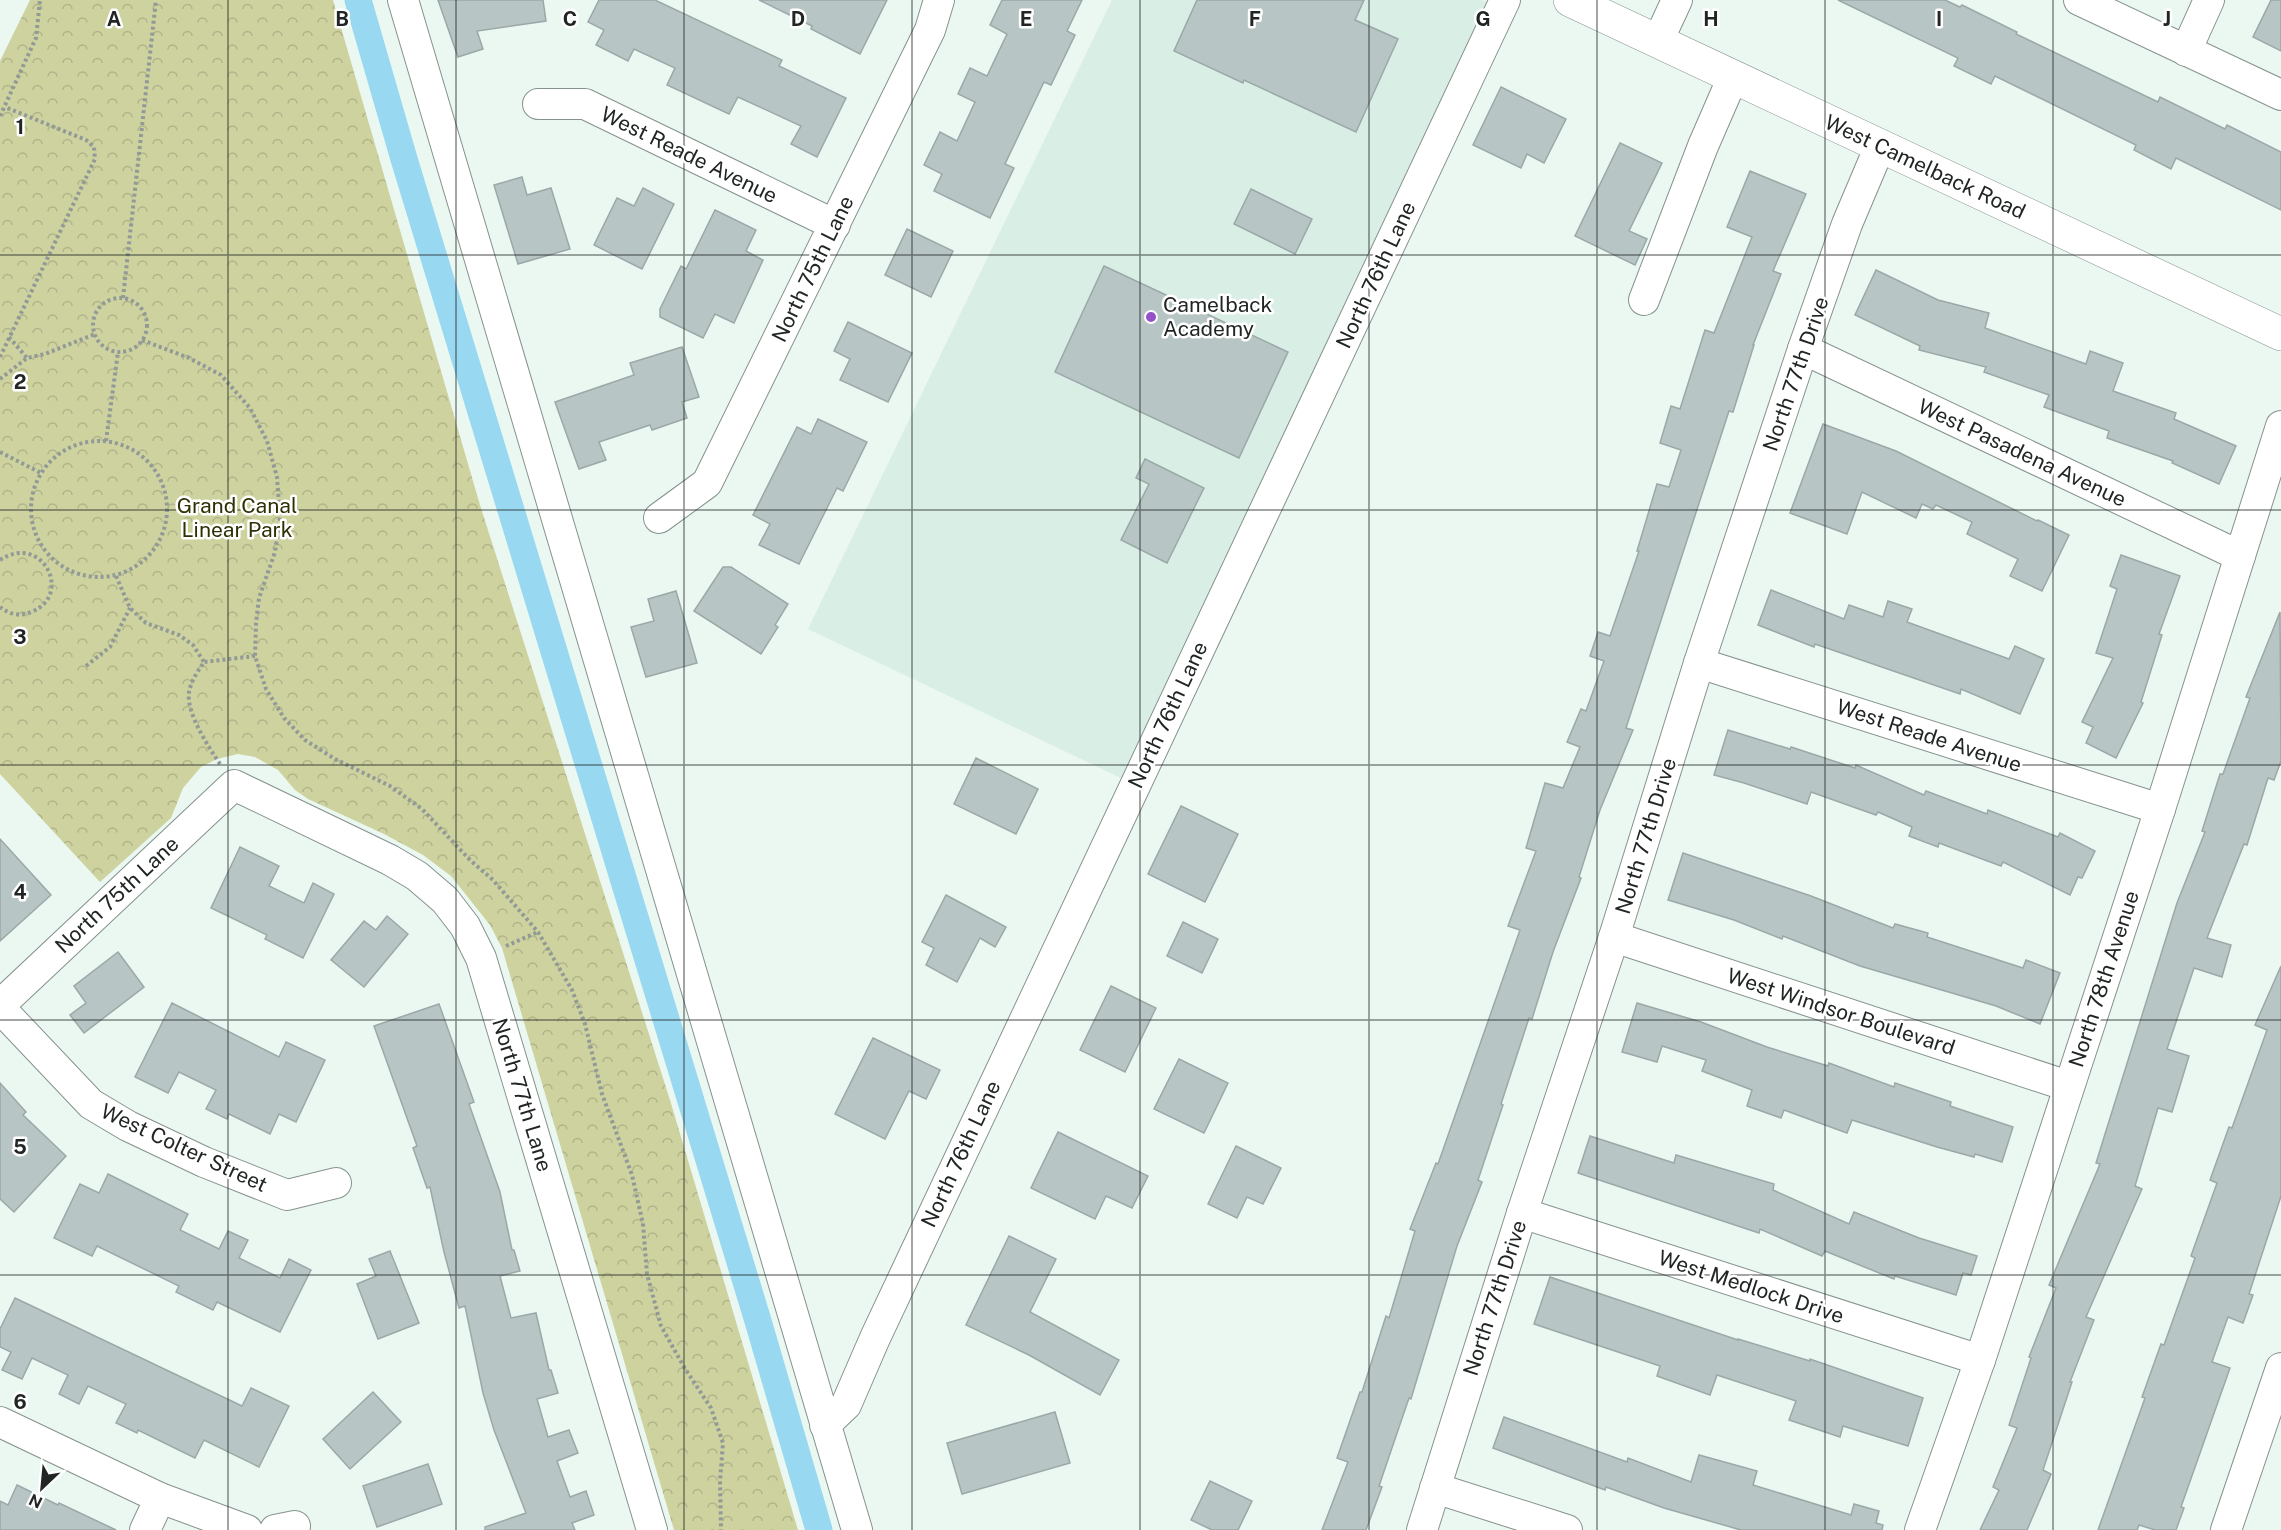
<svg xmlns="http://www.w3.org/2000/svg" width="2281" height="1530" font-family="'Public Sans',sans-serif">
<defs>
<pattern id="park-crowns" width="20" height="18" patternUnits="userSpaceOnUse" patternTransform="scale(1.5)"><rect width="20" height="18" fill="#ced29f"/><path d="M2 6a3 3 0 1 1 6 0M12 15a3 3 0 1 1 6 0" fill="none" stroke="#b1b489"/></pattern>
</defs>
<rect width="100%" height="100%" fill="#ebf8f2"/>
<path fill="#d9eee5" d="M 1112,0 L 1482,0 L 1491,4 L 1125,780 L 808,629 Z"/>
<path fill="url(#park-crowns)" d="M 30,0 L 333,0 L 480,505 L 670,1100 L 798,1530 L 674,1530 L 502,948 L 490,925 L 451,876 L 423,855 L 384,834 L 308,799 L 295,790 L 278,770 L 255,757 L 238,754 L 217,759 L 201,767 L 183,788 L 171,818 L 100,882 L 0,774 L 0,61 Z"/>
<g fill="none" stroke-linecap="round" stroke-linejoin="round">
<path stroke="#98d8f1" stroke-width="27" d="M 358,0 L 404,159 L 758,1321 L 819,1530"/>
</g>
<g fill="#b8c5c5" stroke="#9ba8a8" stroke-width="1.5">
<path d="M 438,0 L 543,0 L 546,21 L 477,31 L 483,49 L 458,57 Z"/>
<path d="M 599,0 L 655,0 L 782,60 L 779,66 L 846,98 L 817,157 L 791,144 L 801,126 L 738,97 L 729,114 L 667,85 L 675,68 L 634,49 L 628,61 L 596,45 L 604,30 L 588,22 Z"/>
<path d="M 759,0 L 887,0 L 860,54 L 811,29 L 812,26 Z"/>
<path d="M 1002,0 L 1082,0 L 1067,31 L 1075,35 L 1051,85 L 1044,82 L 1005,164 L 1014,168 L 990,218 L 934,191 L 942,174 L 924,165 L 940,132 L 957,141 L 975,102 L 958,94 L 970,68 L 987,76 L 1007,34 L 990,25 Z"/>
<path d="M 1197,0 L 1364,0 L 1355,20 L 1398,39 L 1356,132 L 1244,80 L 1243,83 L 1174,51 Z"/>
<path d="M 1838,0 L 1945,0 L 1960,7 L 1962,5 L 2017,32 L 2016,34 L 2158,102 L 2160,97 L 2225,129 L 2227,125 L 2281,152 L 2281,210 L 2176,158 L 2171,169 L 2134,150 L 2136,145 L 1995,76 L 1991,84 L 1954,66 L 1958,58 Z"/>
<path d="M 2271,0 L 2281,0 L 2281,51 L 2253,37 Z"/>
<path d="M 1501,87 L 1566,119 L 1544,163 L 1527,154 L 1521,168 L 1473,145 Z"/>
<path d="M 1620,143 L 1662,163 L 1629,231 L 1647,239 L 1635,265 L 1575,236 Z"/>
<path d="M 1750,171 L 1806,194 L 1773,271 L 1781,274 L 1753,345 L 1754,345 L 1733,412 L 1729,411 L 1626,728 L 1633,730 L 1600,810 L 1579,877 L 1581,878 L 1553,952 L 1532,1019 L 1529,1018 L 1501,1104 L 1503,1105 L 1478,1180 L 1482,1182 L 1457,1246 L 1411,1399 L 1409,1398 L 1379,1486 L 1382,1487 L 1366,1530 L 1322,1530 L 1348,1462 L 1337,1458 L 1360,1392 L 1362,1392 L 1386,1316 L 1389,1318 L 1415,1231 L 1410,1229 L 1436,1163 L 1438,1164 L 1520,930 L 1508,926 L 1536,851 L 1526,848 L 1545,783 L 1563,788 L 1580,747 L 1567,742 L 1581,709 L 1586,711 L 1604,661 L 1590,656 L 1598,632 L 1610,636 L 1639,551 L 1637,551 L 1657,484 L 1669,487 L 1681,450 L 1660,443 L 1671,406 L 1680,409 L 1705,330 L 1714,333 L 1752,237 L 1727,227 Z"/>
<path d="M 522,177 L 527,195 L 551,188 L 570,249 L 518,264 L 494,185 Z"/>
<path d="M 643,188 L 674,204 L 642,269 L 594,245 L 617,198 L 634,206 Z"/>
<path d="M 1251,189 L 1312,219 L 1295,254 L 1234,224 Z"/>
<path d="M 715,210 L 756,230 L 746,251 L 763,260 L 734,323 L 715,314 L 703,338 L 660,317 L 660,309 L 681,266 L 686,269 Z"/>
<path d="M 907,229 L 953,251 L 931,297 L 885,275 Z"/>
<path d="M 1104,266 L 1288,352 L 1239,458 L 1055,372 Z"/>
<path d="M 1876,270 L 1938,300 L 1989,313 L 1985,328 L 2086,364 L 2090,351 L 2123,363 L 2113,391 L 2176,413 L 2174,419 L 2236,446 L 2219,484 L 2172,463 L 2173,461 L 2107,438 L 2109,431 L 2044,407 L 2049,395 L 1984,372 L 1986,367 L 1919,350 L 1920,346 L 1855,315 Z"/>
<path d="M 848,322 L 912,353 L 888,402 L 840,380 L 850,359 L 834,351 Z"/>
<path d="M 682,347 L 699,397 L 682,402 L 687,418 L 652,430 L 650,425 L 599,442 L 606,460 L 579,469 L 555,402 L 634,375 L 630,363 Z"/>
<path d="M 818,419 L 867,442 L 843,491 L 837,488 L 799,564 L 759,545 L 770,524 L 753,515 L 797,427 L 811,434 Z"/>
<path d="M 1823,424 L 1896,451 L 2037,521 L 2038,520 L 2069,535 L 2042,591 L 2010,576 L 2018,559 L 1967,534 L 1972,522 L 1936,505 L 1933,509 L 1922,504 L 1916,518 L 1862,492 L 1847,534 L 1790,513 Z"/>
<path d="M 1145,459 L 1204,488 L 1167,563 L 1121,540 L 1149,484 L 1136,478 Z"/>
<path d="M 2121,555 L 2180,576 L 2159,634 L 2162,635 L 2141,702 L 2143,703 L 2116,758 L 2086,743 L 2093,727 L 2082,722 L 2113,658 L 2096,653 L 2117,589 L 2110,586 Z"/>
<path d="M 723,567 L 731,567 L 788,604 L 775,625 L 778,627 L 761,654 L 694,611 Z"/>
<path d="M 1771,590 L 1844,619 L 1849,605 L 1883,617 L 1888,601 L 1912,609 L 1907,622 L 2009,659 L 2015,646 L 2044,659 L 2020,714 L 1961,689 L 1960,694 L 1815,644 L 1814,647 L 1758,625 Z"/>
<path d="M 676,591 L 697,663 L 646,677 L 631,627 L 654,621 L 648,599 Z"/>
<path d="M 2280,612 L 2281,761 L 2274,780 L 2268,778 L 2247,845 L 2244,844 L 2207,938 L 2231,945 L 2222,977 L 2194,968 L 2167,1049 L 2189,1056 L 2172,1112 L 2158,1108 L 2135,1186 L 2142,1189 L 2086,1317 L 2094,1320 L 2070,1382 L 2072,1382 L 2043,1470 L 2051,1474 L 2027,1530 L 1980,1530 L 1999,1490 L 1993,1487 L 2017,1428 L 2009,1425 L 2031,1358 L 2029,1357 L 2056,1288 L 2049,1285 L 2100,1164 L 2096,1163 L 2177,903 L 2205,832 L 2202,831 L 2220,774 L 2223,774 L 2250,698 L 2246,697 Z"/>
<path d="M 1728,730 L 1790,749 L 1791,747 L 1855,768 L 1856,765 L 1924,795 L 1926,791 L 1987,814 L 1988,810 L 2058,837 L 2060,833 L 2095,851 L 2082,878 L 2078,877 L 2070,895 L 2003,862 L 2001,866 L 1939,843 L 1938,847 L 1909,836 L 1912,827 L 1878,812 L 1876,815 L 1811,792 L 1807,804 L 1744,783 L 1714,775 Z"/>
<path d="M 976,758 L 1038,789 L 1016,834 L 954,804 Z"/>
<path d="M 1181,806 L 1238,834 L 1205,902 L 1148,874 Z"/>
<path d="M 0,839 L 51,895 L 0,941 Z"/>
<path d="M 240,847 L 279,866 L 269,886 L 304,903 L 313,883 L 334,894 L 303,958 L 265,939 L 267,935 L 211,908 Z"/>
<path d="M 1683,853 L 1811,896 L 1893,928 L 1895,924 L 1928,933 L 1927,937 L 2023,968 L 2026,960 L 2060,973 L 2040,1024 L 1996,1006 L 1860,966 L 1783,936 L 1782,939 L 1734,920 L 1668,900 Z"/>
<path d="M 946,895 L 1006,927 L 995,947 L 980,938 L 957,982 L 926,965 L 934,948 L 922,942 Z"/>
<path d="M 387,916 L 408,934 L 364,987 L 331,960 L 364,921 L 376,930 Z"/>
<path d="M 1183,922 L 1218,939 L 1202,973 L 1167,956 Z"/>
<path d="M 118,952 L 144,987 L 84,1033 L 70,1015 L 86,1003 L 74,986 Z"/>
<path d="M 2281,966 L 2281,1196 L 2249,1294 L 2253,1295 L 2243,1323 L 2228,1317 L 2212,1362 L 2230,1368 L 2181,1507 L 2184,1508 L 2176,1530 L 2155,1530 L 2139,1525 L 2137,1530 L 2098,1530 L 2145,1398 L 2142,1397 L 2161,1344 L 2164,1345 L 2195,1258 L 2191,1256 L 2217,1183 L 2210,1180 L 2229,1127 L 2232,1128 L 2267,1030 L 2255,1025 Z"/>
<path d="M 1111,986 L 1156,1008 L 1125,1072 L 1080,1050 Z"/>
<path d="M 172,1003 L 279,1057 L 286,1042 L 325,1060 L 296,1122 L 279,1114 L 270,1134 L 229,1114 L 227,1119 L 206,1109 L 216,1090 L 179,1072 L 168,1093 L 135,1077 Z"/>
<path d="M 1637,1003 L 1701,1022 L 1767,1047 L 1828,1066 L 1829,1063 L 1894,1087 L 1895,1083 L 1951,1102 L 1950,1106 L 2013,1127 L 2002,1162 L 1975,1154 L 1974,1157 L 1937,1147 L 1852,1120 L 1847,1133 L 1784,1110 L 1781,1118 L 1747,1106 L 1752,1090 L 1702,1071 L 1706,1060 L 1662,1046 L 1657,1062 L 1622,1052 Z"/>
<path d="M 439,1004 L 474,1102 L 469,1104 L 500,1192 L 512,1250 L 514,1250 L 520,1271 L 500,1276 L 511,1318 L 536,1313 L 549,1370 L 551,1370 L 558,1393 L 537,1399 L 548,1437 L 569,1430 L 578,1453 L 557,1461 L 570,1497 L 586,1491 L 594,1515 L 572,1523 L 575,1530 L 485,1530 L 485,1527 L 526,1513 L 494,1430 L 483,1393 L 465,1306 L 459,1308 L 444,1252 L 430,1187 L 427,1188 L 413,1148 L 417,1146 L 374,1026 Z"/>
<path d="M 873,1038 L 940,1070 L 926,1099 L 909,1091 L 885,1139 L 835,1114 Z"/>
<path d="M 1179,1059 L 1228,1083 L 1204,1133 L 1154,1109 Z"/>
<path d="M 0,1083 L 26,1112 L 23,1115 L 66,1156 L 14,1212 L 0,1199 Z"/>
<path d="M 1058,1132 L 1148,1176 L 1132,1208 L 1106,1196 L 1095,1219 L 1031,1188 Z"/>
<path d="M 1590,1136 L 1674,1163 L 1676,1155 L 1774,1184 L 1773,1190 L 1849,1224 L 1854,1212 L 1919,1238 L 1977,1256 L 1971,1275 L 1963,1273 L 1956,1295 L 1895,1276 L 1894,1279 L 1825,1251 L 1822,1256 L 1760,1229 L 1759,1233 L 1578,1173 Z"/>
<path d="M 1236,1146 L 1281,1168 L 1263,1204 L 1247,1197 L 1237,1218 L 1208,1204 Z"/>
<path d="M 108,1174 L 188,1214 L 180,1230 L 219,1249 L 228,1231 L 248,1240 L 239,1258 L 280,1278 L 289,1259 L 311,1270 L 280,1332 L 217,1302 L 213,1310 L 176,1292 L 179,1286 L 97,1246 L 92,1256 L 54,1238 L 80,1184 L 99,1193 Z"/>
<path d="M 1009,1236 L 1056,1259 L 1030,1312 L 1119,1360 L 1100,1395 L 1029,1355 L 966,1325 Z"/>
<path d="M 390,1251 L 419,1323 L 378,1339 L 357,1284 L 376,1276 L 369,1259 Z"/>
<path d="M 1550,1277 L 1738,1340 L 1738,1339 L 1810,1361 L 1810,1359 L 1923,1398 L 1908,1446 L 1843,1426 L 1840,1437 L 1789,1420 L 1796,1401 L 1717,1375 L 1710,1395 L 1657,1376 L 1660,1366 L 1534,1324 Z"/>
<path d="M 15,1298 L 242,1406 L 251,1388 L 289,1406 L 259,1467 L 204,1440 L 195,1458 L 138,1430 L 137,1433 L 116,1423 L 126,1404 L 88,1386 L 79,1404 L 59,1394 L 68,1375 L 32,1358 L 22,1379 L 2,1370 L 11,1352 L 0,1347 L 0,1329 Z"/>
<path d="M 373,1392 L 401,1422 L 350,1469 L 323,1439 Z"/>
<path d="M 1055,1412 L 1070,1463 L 962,1494 L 947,1443 Z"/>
<path d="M 1504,1417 L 1627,1462 L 1628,1458 L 1691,1482 L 1699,1455 L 1757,1471 L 1753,1485 L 1851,1515 L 1854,1504 L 1879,1511 L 1876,1523 L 1883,1525 L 1882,1530 L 1741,1530 L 1664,1508 L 1606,1487 L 1605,1490 L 1493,1448 Z"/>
<path d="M 428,1464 L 442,1504 L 377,1527 L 363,1486 Z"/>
<path d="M 1210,1481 L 1252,1501 L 1238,1530 L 1212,1530 L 1191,1520 Z"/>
<path d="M 17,1485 L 58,1505 L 59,1503 L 116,1530 L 0,1530 L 0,1501 L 8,1505 Z"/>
</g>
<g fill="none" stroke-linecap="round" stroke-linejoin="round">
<defs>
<g id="minor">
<path d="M 403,0 L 857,1530"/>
<path d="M 2079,0 L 2281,95"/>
<path d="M 1658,41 L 1677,0"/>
<path d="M 2186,51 L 2209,0"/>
<path d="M 538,104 L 585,104 L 835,225"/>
<path d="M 1644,300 L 1703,146 L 1733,77"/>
<path d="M 1803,349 L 2240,556"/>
<path d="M 659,518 L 707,483 L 930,30 L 939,0"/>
<path d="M 1699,663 L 2160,809"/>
<path d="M 1614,937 L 2068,1086"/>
<path d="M 0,1005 L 234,785 L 390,860 L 417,876 L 445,900 L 465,926 L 481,958 L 652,1530"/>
<path d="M 0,1008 L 91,1104 L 128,1126 L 204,1162 L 287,1195 L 336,1183"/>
<path d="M 1522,1213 L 1980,1360"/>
<path d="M 0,1422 L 160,1498 L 247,1530"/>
<path d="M 825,1425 L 846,1405 L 875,1338 L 1505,0"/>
<path d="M 1435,1488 L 1567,1530"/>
<path d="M 145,1530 L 160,1498"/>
<path d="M 275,1530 L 295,1526"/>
<path d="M 1422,1530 L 1522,1213 L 1614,937 L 1699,663 L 1803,349 L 1847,224 L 1880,146"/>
<path d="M 1920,1530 L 1980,1360 L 2160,809 L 2281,426"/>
<path d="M 2226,1530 L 2281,1368"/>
</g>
<path id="major" d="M 1570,0 L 2281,334"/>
</defs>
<use href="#minor" stroke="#86928d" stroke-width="32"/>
<use href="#major" stroke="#86928d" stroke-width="34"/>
<g stroke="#919a96" stroke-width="4" stroke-dasharray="3 3" stroke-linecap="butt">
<path d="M 0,116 L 36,38 L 40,0"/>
<path d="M 123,298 L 156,0"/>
<circle cx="120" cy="325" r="27"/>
<path d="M 9,337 L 27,358"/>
<path d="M 142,340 L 189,358 L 221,375 L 250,408 L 267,441 L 277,477 L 280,518 L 275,552 L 259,598 L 256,623 L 255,656 L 266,689 L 284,718 L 305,740 L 335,759 L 390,786 L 422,809 L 470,860 L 493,880 L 538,932 L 572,990 L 585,1024 L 602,1094 L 632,1175 L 643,1224 L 647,1274 L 661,1326 L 684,1367 L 711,1408 L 723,1443 L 720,1481 L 721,1530"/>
<path d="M 0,357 L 95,159 L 94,147 L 86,140 L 5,107"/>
<path d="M 0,379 L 27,358 L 45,354 L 95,334"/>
<path d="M 106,441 L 118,352"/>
<circle cx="99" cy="509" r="68"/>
<path d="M 0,452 L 41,473"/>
<path d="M 0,560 C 43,532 74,596 31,612 C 20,617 9,614 0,607"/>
<path d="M 116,576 L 130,608 L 146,623 L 179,635 L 193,645 L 204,662"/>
<path d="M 86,666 L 110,647 L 130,608"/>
<path d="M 220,764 C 208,746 186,713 189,692 C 191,681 198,671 204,662 L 255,656"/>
<path d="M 506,946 L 538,932"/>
</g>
<use href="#minor" stroke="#fff" stroke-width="30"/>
<use href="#major" stroke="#fff" stroke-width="33"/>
</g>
<path fill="none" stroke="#212624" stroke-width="1.5" stroke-opacity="0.55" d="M 228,0 L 228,1530M 456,0 L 456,1530M 684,0 L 684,1530M 912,0 L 912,1530M 1140,0 L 1140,1530M 1369,0 L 1369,1530M 1597,0 L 1597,1530M 1825,0 L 1825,1530M 2053,0 L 2053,1530M 0,255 L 2281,255M 0,510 L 2281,510M 0,765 L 2281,765M 0,1020 L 2281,1020M 0,1275 L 2281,1275"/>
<circle fill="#9552c8" stroke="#fff" stroke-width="2" cx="1151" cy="317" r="6"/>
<g text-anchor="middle" stroke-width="5" stroke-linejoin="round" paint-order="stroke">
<g font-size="21" fill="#212624" stroke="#fff">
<text transform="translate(689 155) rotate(26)" y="7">West Reade Avenue</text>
<text transform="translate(1925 167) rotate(25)" y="7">West Camelback Road</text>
<text transform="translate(813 269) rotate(-64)" y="7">North 75th Lane</text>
<text transform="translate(1376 275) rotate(-65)" y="7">North 76th Lane</text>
<text transform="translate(1796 374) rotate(-71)" y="7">North 77th Drive</text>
<text transform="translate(2022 453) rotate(25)" y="7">West Pasadena Avenue</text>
<text transform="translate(1168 715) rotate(-65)" y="7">North 76th Lane</text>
<text transform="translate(1929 736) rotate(18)" y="7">West Reade Avenue</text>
<text transform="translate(1646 836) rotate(-73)" y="7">North 77th Drive</text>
<text transform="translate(117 895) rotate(-43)" y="7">North 75th Lane</text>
<text transform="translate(2104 979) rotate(-72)" y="7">North 78th Avenue</text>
<text transform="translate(1841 1012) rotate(18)" y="7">West Windsor Boulevard</text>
<text transform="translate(522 1095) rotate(73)" y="7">North 77th Lane</text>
<text transform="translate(184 1148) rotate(25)" y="7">West Colter Street</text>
<text transform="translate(961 1154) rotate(-65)" y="7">North 76th Lane</text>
<text transform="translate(1751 1287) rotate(18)" y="7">West Medlock Drive</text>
<text transform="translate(1495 1298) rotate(-72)" y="7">North 77th Drive</text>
</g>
<g font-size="21" fill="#212624" stroke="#fff" text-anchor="start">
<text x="1163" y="312">Camelback<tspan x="1163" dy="24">Academy</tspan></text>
</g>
<g font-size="21" fill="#2f3004" stroke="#fff">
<text x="237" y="513">Grand Canal<tspan x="237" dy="24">Linear Park</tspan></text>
</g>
</g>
<g font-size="20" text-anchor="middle" font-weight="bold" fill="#212624" stroke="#fff" stroke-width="5" stroke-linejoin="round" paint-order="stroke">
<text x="114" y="26">A</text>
<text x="342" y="26">B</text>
<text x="570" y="26">C</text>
<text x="798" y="26">D</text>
<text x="1026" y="26">E</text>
<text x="1255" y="26">F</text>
<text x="1483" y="26">G</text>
<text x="1711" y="26">H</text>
<text x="1939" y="26">I</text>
<text x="2167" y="26">J</text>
<text x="20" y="134">1</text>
<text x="20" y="389">2</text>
<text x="20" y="644">3</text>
<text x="20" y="899">4</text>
<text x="20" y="1154">5</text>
<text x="20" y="1409">6</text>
</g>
<g transform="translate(42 1488) rotate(206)" stroke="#ffffff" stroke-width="4.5" paint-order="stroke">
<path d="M0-4.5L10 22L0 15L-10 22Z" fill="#212624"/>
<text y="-9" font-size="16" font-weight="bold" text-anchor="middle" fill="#212624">N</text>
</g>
</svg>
